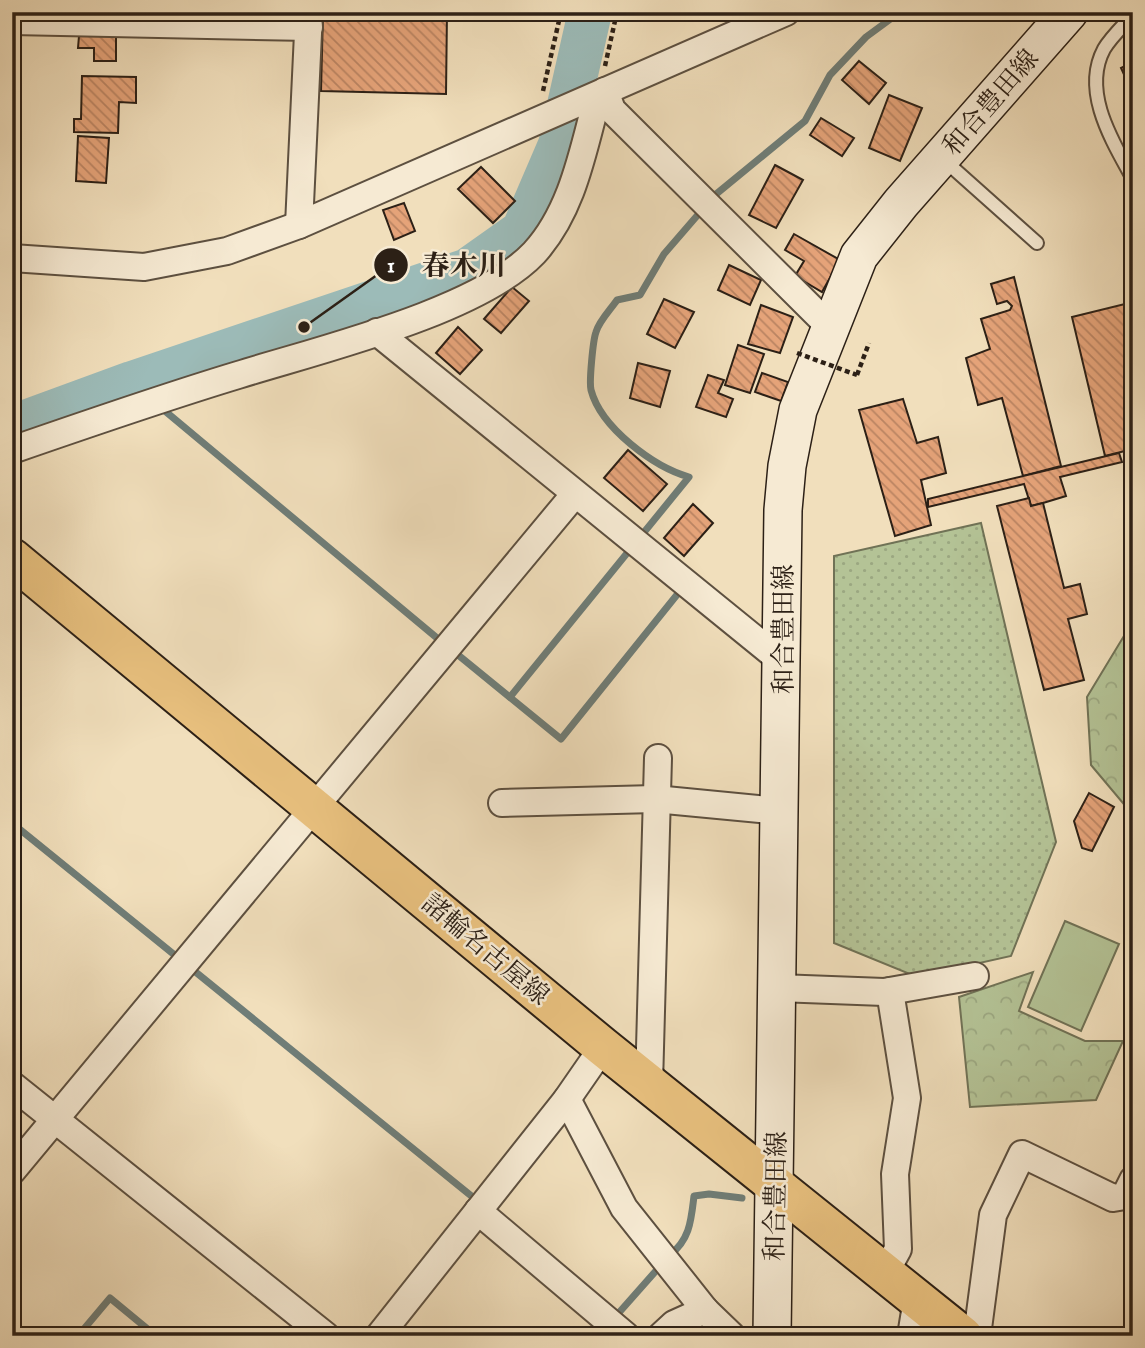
<svg xmlns="http://www.w3.org/2000/svg" width="1145" height="1348" font-family="'IM FELL English','Noto Serif JP',serif">
<defs>
<pattern id="forest-crowns" width="20" height="18" patternUnits="userSpaceOnUse" patternTransform="scale(1.75)"><rect width="20" height="18" fill="#b4c396"/><path d="M2 6a3 3 0 1 1 6 0M12 15a3 3 0 1 1 6 0" fill="none" stroke="#9ba781"/></pattern>
<pattern id="park-dots" width="8" height="8" patternUnits="userSpaceOnUse" patternTransform="scale(1.75)"><rect width="8" height="8" fill="#b4c396"/><path d="M2 2h.1M6 6h.1" fill="none" stroke="#9ba781" stroke-width="1.8" stroke-linecap="round"/></pattern>
<pattern id="building-back-hatch" width="6" height="6" patternUnits="userSpaceOnUse" patternTransform="scale(1.75)"><rect width="6" height="6" fill="#e5a379"/><path d="M-1 5l2 2M0 0l6 6M5-1l2 2" fill="none" stroke="#ba8462"/></pattern>
</defs>
<rect width="100%" height="100%" fill="#f1dfbc"/>
<filter id="stains"><feTurbulence type="fractalNoise" baseFrequency=".00286" numOctaves="4"/><feColorMatrix values="0 0 0 0 .2 0 0 0 0 .09 0 0 0 0 .02 0 0 0 .5 -.17"/></filter>
<radialGradient id="worn" r=".72"><stop offset=".6" stop-color="#630" stop-opacity="0"/><stop offset="1" stop-color="#630" stop-opacity=".3"/></radialGradient>
<path fill="#b4c396" stroke="#707256" stroke-width="2" d="M 1065,921 L 1119,944 L 1081,1031 L 1028,1007 Z"/>
<g fill="url(#forest-crowns)" stroke="#707256" stroke-width="2">
<path d="M 1133,621 L 1133,815 L 1091,765 L 1087,697 Z"/>
<path d="M 1033,972 L 1019,1011 L 1085,1041 L 1123,1041 L 1096,1100 L 970,1107 L 959,997 Z"/>
</g>
<path fill="url(#park-dots)" stroke="#707256" stroke-width="2" d="M 981,523 L 1056,842 L 1011,956 L 917,977 L 834,943 L 834,556 Z"/>
<g fill="none" stroke-linecap="round" stroke-linejoin="round">
<g stroke="#6f7d77" stroke-width="7">
<path d="M 132,383 L 147,396"/>
<path d="M 159,406 L 443,643"/>
<path d="M 452,650 L 561,739 L 680,591"/>
<path d="M 510,697 L 689,477 C 654,467 601,428 591,390 C 589,382 593,340 596,332 C 599,321 611,309 617,300 L 640,295 L 664,254 L 715,195 L 805,121 L 830,75 L 866,37 L 900,12"/>
<path d="M 12,823 L 480,1203"/>
<path d="M 670,1255 C 690,1239 691,1221 694,1196 L 709,1194 L 742,1198"/>
<path d="M 616,1316 L 662,1264"/>
<path d="M 78,1336 L 110,1298 L 156,1336"/>
</g>
<path stroke="#9cbbb8" stroke-width="44" d="M 12,427 L 132,383 L 468,270 L 523,231 L 560,145 L 590,12"/>
</g>
<g fill="url(#building-back-hatch)" stroke="#2c2016" stroke-width="2">
<path d="M 323,12 L 447,12 L 446,94 L 321,91 Z"/>
<path d="M 79,36 L 116,36 L 116,61 L 94,61 L 94,48 L 78,48 Z"/>
<path d="M 859,61 L 886,83 L 869,104 L 842,80 Z"/>
<path d="M 1133,62 L 1133,94 L 1121,68 Z"/>
<path d="M 82,76 L 136,77 L 136,103 L 119,102 L 118,133 L 74,132 L 74,119 L 81,119 Z"/>
<path d="M 889,95 L 922,108 L 900,161 L 869,148 Z"/>
<path d="M 821,118 L 854,138 L 842,156 L 810,135 Z"/>
<path d="M 78,136 L 109,138 L 106,183 L 76,181 Z"/>
<path d="M 775,165 L 803,180 L 776,228 L 749,215 Z"/>
<path d="M 481,167 L 515,201 L 493,223 L 458,189 Z"/>
<path d="M 404,203 L 415,231 L 394,240 L 383,210 Z"/>
<path d="M 794,234 L 840,260 L 822,292 L 795,276 L 804,261 L 785,250 Z"/>
<path d="M 729,265 L 761,280 L 750,305 L 718,290 Z"/>
<path d="M 1014,277 L 1061,466 L 1023,476 L 1002,398 L 978,405 L 966,358 L 990,349 L 981,319 L 1010,310 L 1012,306 L 1007,301 L 997,304 L 991,284 Z"/>
<path d="M 512,287 L 529,301 L 501,333 L 484,319 Z"/>
<path d="M 664,299 L 694,312 L 675,348 L 647,334 Z"/>
<path d="M 1133,302 L 1133,449 L 1105,456 L 1072,317 Z"/>
<path d="M 761,305 L 793,317 L 780,353 L 748,344 Z"/>
<path d="M 458,327 L 482,350 L 460,374 L 436,353 Z"/>
<path d="M 738,345 L 764,354 L 750,393 L 725,385 Z"/>
<path d="M 638,363 L 670,371 L 660,407 L 630,398 Z"/>
<path d="M 762,373 L 788,382 L 781,401 L 755,392 Z"/>
<path d="M 708,375 L 724,380 L 718,393 L 733,399 L 726,417 L 696,407 Z"/>
<path d="M 903,399 L 917,443 L 938,437 L 946,473 L 921,480 L 931,525 L 895,536 L 859,410 Z"/>
<path d="M 628,450 L 667,484 L 643,511 L 604,478 Z"/>
<path d="M 1119,453 L 1122,462 L 1060,477 L 1066,496 L 1043,503 L 1031,506 L 1024,484 L 928,507 L 928,499 Z"/>
<path d="M 1029,498 L 1031,506 L 1043,503 L 1064,588 L 1080,584 L 1087,614 L 1068,619 L 1084,680 L 1044,690 L 997,506 Z"/>
<path d="M 693,504 L 713,523 L 684,556 L 664,538 Z"/>
<path d="M 1089,793 L 1114,807 L 1092,851 L 1082,848 L 1074,821 Z"/>
</g>
<g fill="none" stroke-linecap="round" stroke-linejoin="round">
<defs>
<g id="service">
<path d="M 1133,15 C 1124,25 1111,37 1104,49 C 1081,92 1113,142 1133,179"/>
<path d="M 944,160 L 1037,243"/>
</g>
<g id="minor">
<path d="M 12,21 L 309,27"/>
<path d="M 605,91 L 612,110 L 829,326"/>
<path d="M 299,225 L 309,12"/>
<path d="M 12,258 L 144,267 L 227,251 L 299,225 L 786,12"/>
<path d="M 377,332 L 783,662"/>
<path d="M 12,450 C 87,424 162,398 238,375 C 318,350 478,312 534,253 C 568,216 580,165 592,118"/>
<path d="M 502,803 L 655,799 L 780,811"/>
<path d="M 778,988 L 884,992 L 975,976"/>
<path d="M 649,1084 L 658,758"/>
<path d="M 12,1085 L 326,1336"/>
<path d="M 567,1099 L 624,1208 L 705,1310 L 732,1336"/>
<path d="M 12,1171 L 574,495"/>
<path d="M 478,1211 L 626,1336"/>
<path d="M 885,1273 L 898,1249 L 895,1174 L 907,1098 L 890,991"/>
<path d="M 379,1336 L 567,1099 L 603,1047"/>
<path d="M 661,1336 L 674,1324 L 705,1310"/>
<path d="M 911,1336 L 917,1299"/>
<path d="M 977,1336 L 993,1215 L 1022,1154 L 1113,1198 L 1125,1196 L 1133,1180"/>
</g>
<path id="secondary" d="M 772,1336 L 783,510 L 787,466 L 798,410 L 859,256 L 901,203 L 1069,12"/>
<path id="primary" d="M 12,558 L 603,1047 L 963,1336"/>
</defs>
<use href="#service" stroke="#5d5040" stroke-width="16"/>
<use href="#minor" stroke="#5d5040" stroke-width="30"/>
<use href="#secondary" stroke="#2c2016" stroke-width="40"/>
<use href="#primary" stroke="#2c2016" stroke-width="42"/>
<g stroke="#2c2016" stroke-width="4.5" stroke-dasharray="5 3.5" stroke-linecap="butt">
<path d="M 605,66 L 617,12"/>
<path d="M 543,91 L 561,12"/>
<path d="M 857,375 L 869,343"/>
</g>
<use href="#service" stroke="#f6ead3" stroke-width="12"/>
<use href="#minor" stroke="#f6ead3" stroke-width="26"/>
<use href="#secondary" stroke="#f6ead3" stroke-width="37"/>
<use href="#primary" stroke="#e8c07e" stroke-width="38"/>
<path stroke="#2c2016" stroke-width="4.5" stroke-dasharray="5 3.5" stroke-linecap="butt" d="M 797,353 L 857,375"/>
</g>
<g text-anchor="middle" stroke-width="5" stroke-linejoin="round" paint-order="stroke">
<g font-size="26" fill="#2c2016" stroke="#f6ead3">
<text transform="translate(990 102) rotate(-49)" y="9">和合豊田線</text>
<text transform="translate(783 629) rotate(-90)" y="9">和合豊田線</text>
<text transform="translate(486 949) rotate(40)" y="9">諸輪名古屋線</text>
<text transform="translate(775 1196) rotate(-89)" y="9">和合豊田線</text>
</g>
</g>
<path fill="none" stroke="#2c2016" stroke-width="2.5" d="M304 327L391 265"/>
<g fill="#2c2016" stroke="#f6ead3" stroke-width="2.5">
<circle cx="304" cy="327" r="7"/>
<circle cx="391" cy="265" r="18"/>
</g>
<g font-size="21" text-anchor="middle" font-weight="bold" fill="#fff">
<text x="391" y="272">1</text>
</g>
<g font-size="28" text-anchor="middle" font-weight="bold" fill="#2c2016" stroke="#f6ead3" stroke-width="5" stroke-linejoin="round" paint-order="stroke">
<text x="464" y="275">春木川</text>
</g>
<rect width="1145" height="1348" fill="none" stroke="#f1dfbc" stroke-width="42"/>
<rect x="14" y="14" width="1117" height="1320" fill="none" stroke="#2c2016" stroke-width="3.5"/>
<rect x="21" y="21" width="1103" height="1306" fill="none" stroke="#2c2016" stroke-width="2"/>
<rect width="100%" height="100%" filter="url(#stains)"/>
<rect width="100%" height="100%" fill="url(#worn)"/>
</svg>
